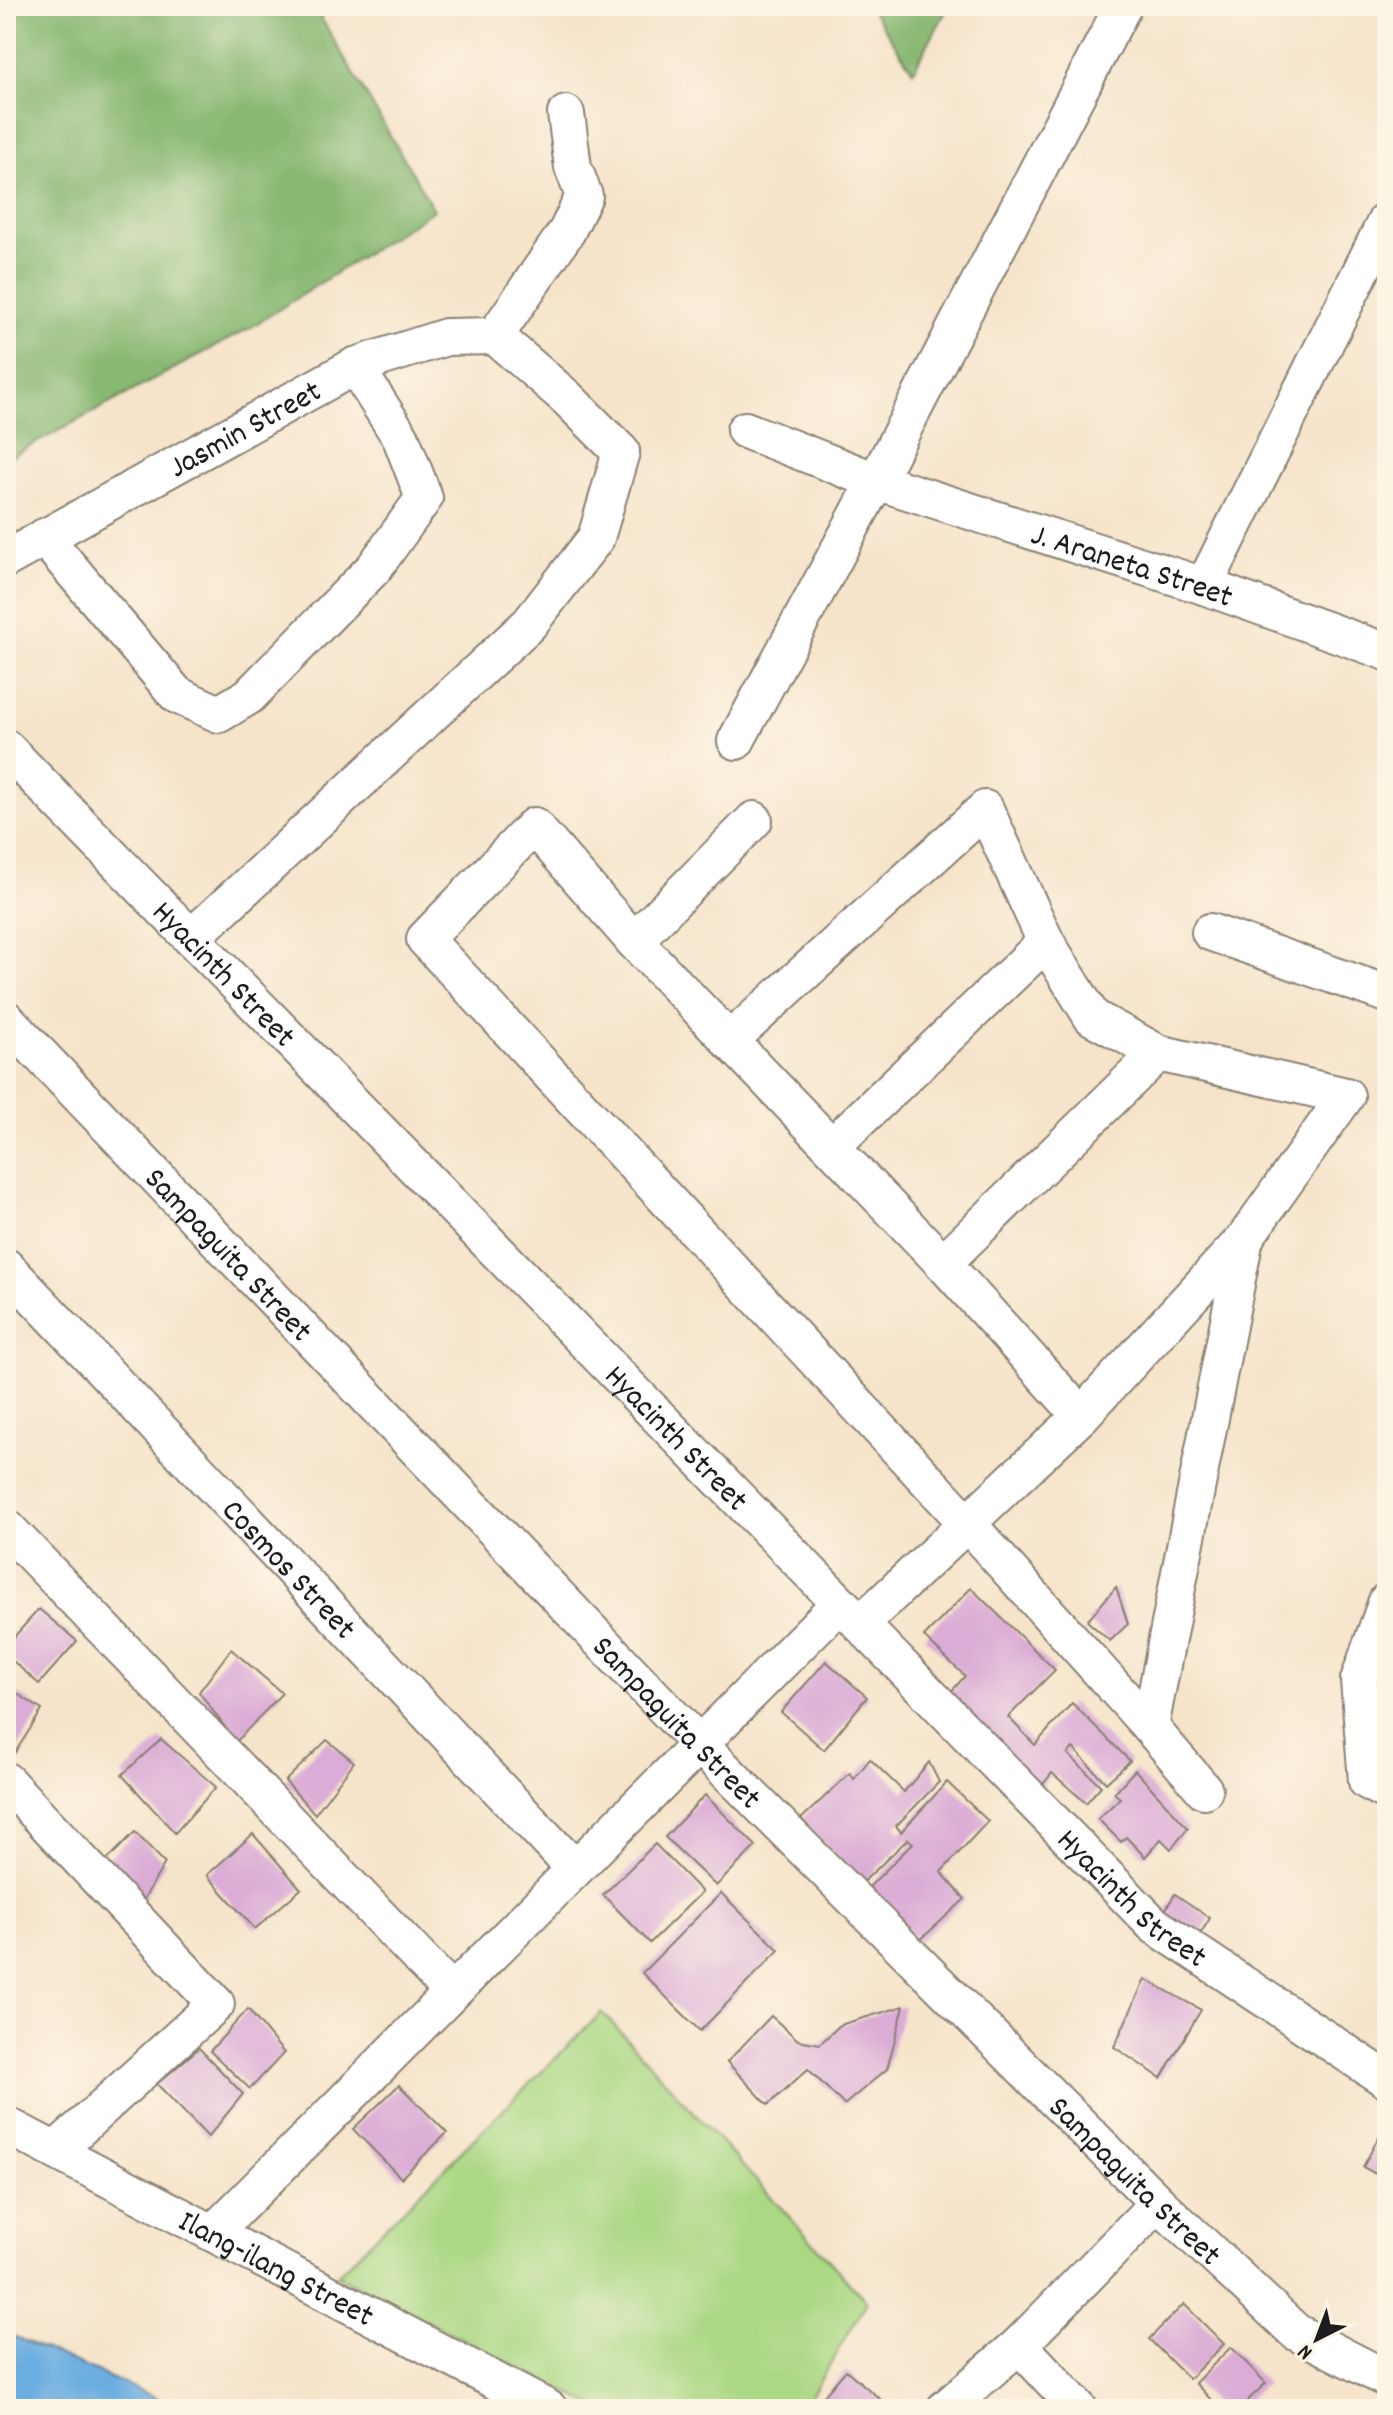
<svg xmlns="http://www.w3.org/2000/svg" width="1393" height="2415" font-family="Dekko,sans-serif">
<rect width="100%" height="100%" fill="#fcf5e5"/>
<filter id="ink" filterUnits="userSpaceOnUse"><feTurbulence type="fractalNoise" baseFrequency=".0125" numOctaves="2"/><feDisplacementMap in="SourceGraphic" scale="16" xChannelSelector="R" yChannelSelector="G"/><feConvolveMatrix kernelMatrix="1 2 1 2 8 2 1 2 1" color-interpolation-filters="sRGB"/></filter>
<filter id="wash" filterUnits="userSpaceOnUse"><feTurbulence type="fractalNoise" baseFrequency=".006" numOctaves="4" result="noise"/><feDisplacementMap in="SourceGraphic" scale="32" xChannelSelector="R" yChannelSelector="G"/><feGaussianBlur stdDeviation="1.8" result="paint"/><feColorMatrix in="noise" values="0 0 0 0 0 0 0 0 0 0 0 0 0 0 0 0 0 1.4 0 .05"/><feComposite in="paint" operator="in"/></filter>
<g filter="url(#wash)">
<rect width="100%" height="100%" fill="#f6e4ca"/>
<path fill="#abd884" stroke="#647a50" stroke-width="2" d="M 602,2012 L 867,2302 L 803,2409 L 600,2409 L 337,2275 Z"/>
<g fill="#88b872" stroke="#526a47" stroke-width="2">
<path d="M 6,6 L 314,6 L 434,210 L 250,328 L 6,459 Z"/>
<path d="M 869,6 L 949,6 L 913,71 Z"/>
</g>
<path fill="#6bade0" stroke="#44647e" stroke-width="2" d="M 6,2333 L 183,2409 L 6,2409 Z"/>
<g id="blocks">
<g fill="#dbacd6">
<path d="M 1116,1587 L 1128,1624 L 1110,1641 L 1087,1621 Z"/>
<path d="M 971,1588 L 1055,1670 L 1008,1717 L 1035,1745 L 1072,1703 L 1130,1761 L 1106,1783 L 1073,1748 L 1068,1754 L 1101,1786 L 1086,1803 L 1052,1773 L 1033,1797 L 941,1703 L 965,1676 L 924,1637 Z"/>
<path d="M 39,1609 L 77,1641 L 39,1684 L 6,1655 L 6,1646 Z"/>
<path d="M 231,1649 L 282,1693 L 236,1742 L 199,1692 Z"/>
<path d="M 826,1661 L 867,1697 L 824,1750 L 781,1712 Z"/>
<path d="M 6,1686 L 42,1710 L 9,1762 L 6,1759 Z"/>
<path d="M 161,1739 L 216,1787 L 175,1833 L 122,1775 Z"/>
<path d="M 327,1740 L 354,1762 L 315,1814 L 285,1781 Z"/>
<path d="M 870,1759 L 904,1792 L 929,1762 L 939,1782 L 896,1826 L 901,1832 L 947,1782 L 988,1821 L 941,1872 L 965,1899 L 917,1943 L 869,1887 L 913,1843 L 908,1839 L 862,1883 L 801,1819 L 850,1773 L 854,1779 Z"/>
<path d="M 1135,1770 L 1188,1828 L 1171,1849 L 1161,1839 L 1145,1857 L 1126,1837 L 1121,1842 L 1098,1819 L 1120,1798 L 1114,1793 Z"/>
<path d="M 705,1795 L 756,1846 L 716,1886 L 665,1837 Z"/>
<path d="M 135,1832 L 165,1863 L 142,1902 L 104,1863 Z"/>
<path d="M 253,1834 L 301,1889 L 255,1929 L 207,1875 Z"/>
<path d="M 655,1844 L 702,1892 L 650,1943 L 603,1895 Z"/>
<path d="M 721,1893 L 779,1950 L 700,2031 L 642,1973 Z"/>
<path d="M 1175,1894 L 1210,1918 L 1193,1946 L 1158,1922 Z"/>
<path d="M 1145,1979 L 1201,2010 L 1161,2078 L 1114,2047 Z"/>
<path d="M 904,2006 L 887,2069 L 844,2105 L 808,2069 L 768,2105 L 727,2062 L 771,2016 L 798,2040 L 820,2044 L 840,2025 Z"/>
<path d="M 248,2009 L 284,2053 L 250,2089 L 210,2051 Z"/>
<path d="M 199,2048 L 243,2094 L 208,2137 L 157,2084 Z"/>
<path d="M 399,2085 L 447,2133 L 401,2178 L 353,2129 Z"/>
<path d="M 1387,2121 L 1387,2180 L 1363,2167 Z"/>
<path d="M 1184,2304 L 1224,2344 L 1189,2379 L 1149,2339 Z"/>
<path d="M 1231,2347 L 1266,2383 L 1239,2409 L 1220,2409 L 1195,2383 Z"/>
<path d="M 846,2370 L 887,2405 L 883,2409 L 813,2409 Z"/>
</g>
</g>
</g>
<g filter="url(#ink)">
<use href="#blocks" fill-opacity="0" stroke="#898073" stroke-width="2"/>
<g fill="none" stroke-linecap="round" stroke-linejoin="round">
<defs>
<g id="street">
<path d="M 495,336 L 567,231 L 584,196 L 573,167 L 566,114"/>
<path id="s1" d="M 745,430 L 876,481 L 1204,586 L 1387,652"/>
<path d="M 44,537 L 177,695 L 219,714 L 249,696 L 374,568 L 424,498 L 401,438 L 355,366"/>
<path id="s2" d="M 6,559 L 355,366 L 446,337 L 495,336"/>
<path d="M 1204,586 L 1387,219"/>
<path d="M 736,741 L 876,481 L 1123,6"/>
<path id="s3" d="M 6,748 L 1154,1925 L 1387,2080"/>
<path d="M 1210,932 L 1387,994"/>
<path d="M 191,938 L 529,624 L 596,538 L 621,452 L 567,398 L 495,336"/>
<path d="M 634,941 L 754,820"/>
<path id="s4" d="M 6,1019 L 699,1744 L 1158,2203 L 1296,2332 L 1387,2379"/>
<path d="M 729,1041 L 985,809 L 1046,942 L 1092,1017 L 1158,1053 L 1346,1096 L 1245,1238 L 1081,1416 L 860,1624"/>
<path d="M 832,1146 L 1046,942"/>
<path d="M 943,1263 L 1158,1053"/>
<path id="s5" d="M 6,1267 L 575,1869"/>
<path d="M 1081,1416 L 943,1263 L 634,941 L 534,826 L 425,939 L 967,1523 L 1150,1727 L 1245,1238"/>
<path d="M 6,1527 L 452,1992"/>
<path d="M 1387,1601 L 1359,1680 L 1367,1781 L 1387,1792"/>
<path d="M 1150,1727 L 1204,1790"/>
<path d="M 6,1781 L 216,2004 L 56,2150"/>
<path id="s6" d="M 6,2125 L 549,2409"/>
<path d="M 213,2233 L 840,1603"/>
<path d="M 1019,2345 L 1079,2409"/>
<path d="M 945,2409 L 1019,2345 L 1158,2203"/>
</g>
</defs>
<use href="#street" stroke="#898073" stroke-width="40"/>
<use href="#street" stroke="#fff" stroke-width="36"/>
</g>
</g>
<g text-anchor="middle" stroke-width="6" stroke-linejoin="round" paint-order="stroke">
<g font-size="32" fill="#1c1c1c" stroke="#fcf5e5">
<text dy="11" stroke="none"><textPath href="#s2" startOffset="272">Jasmin Street</textPath></text>
<text dy="11" stroke="none"><textPath href="#s1" startOffset="410">J. Araneta Street</textPath></text>
<text dy="11" stroke="none"><textPath href="#s3" startOffset="314">Hyacinth Street</textPath></text>
<text dy="11" stroke="none"><textPath href="#s4" startOffset="324">Sampaguita Street</textPath></text>
<text dy="11" stroke="none"><textPath href="#s3" startOffset="962">Hyacinth Street</textPath></text>
<text dy="11" stroke="none"><textPath href="#s5" startOffset="414">Cosmos Street</textPath></text>
<text dy="11" stroke="none"><textPath href="#s4" startOffset="972">Sampaguita Street</textPath></text>
<text dy="11" stroke="none"><textPath href="#s3" startOffset="1610">Hyacinth Street</textPath></text>
<text dy="11" stroke="none"><textPath href="#s4" startOffset="1620">Sampaguita Street</textPath></text>
<text dy="11" stroke="none"><textPath href="#s6" startOffset="306">Ilang-ilang Street</textPath></text>
</g>
</g>
<rect width="1393" height="2415" fill="none" stroke="#fcf5e5" stroke-width="32"/>
<g transform="translate(1317 2339) rotate(222)" stroke="#fcf5e5" stroke-width="6" paint-order="stroke">
<path d="M0-6L14 30L0 20L-14 30Z" fill="#1c1c1c"/>
<text y="-12" font-size="22" font-weight="bold" text-anchor="middle" fill="#1c1c1c">N</text>
</g>
</svg>
